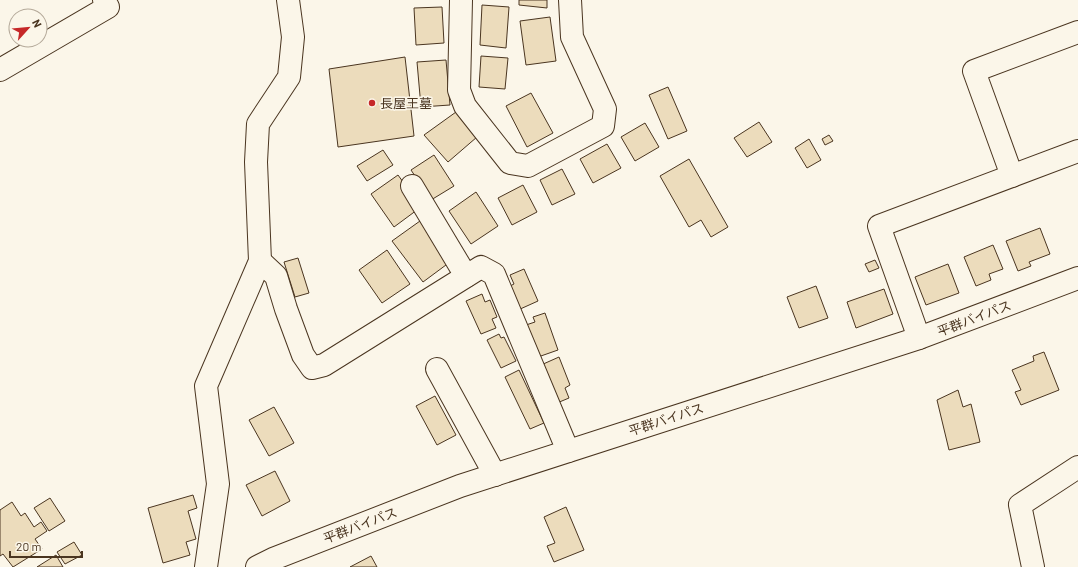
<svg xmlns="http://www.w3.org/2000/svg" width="1078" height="567" font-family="Barlow,'Noto Sans JP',sans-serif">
<rect width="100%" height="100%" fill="#fbf6e9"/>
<g fill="#ecdcbc" stroke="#4a3520">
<path d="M 519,0 L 547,0 L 547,8 L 519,5 Z"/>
<path d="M 482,5 L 509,7 L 506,48 L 480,45 Z"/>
<path d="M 442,7 L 444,43 L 416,45 L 414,8 Z"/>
<path d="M 550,17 L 556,61 L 526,65 L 520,21 Z"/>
<path d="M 481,56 L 508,58 L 505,89 L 479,87 Z"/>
<path d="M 405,57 L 414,136 L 338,147 L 329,69 Z"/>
<path d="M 446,60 L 450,105 L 421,107 L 417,62 Z"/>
<path d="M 668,87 L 687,131 L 668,139 L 649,95 Z"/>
<path d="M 531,93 L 553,133 L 527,147 L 506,106 Z"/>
<path d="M 456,112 L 477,137 L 448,162 L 424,135 Z"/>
<path d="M 759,122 L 772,142 L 747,157 L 734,138 Z"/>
<path d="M 645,123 L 659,147 L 635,161 L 621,137 Z"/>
<path d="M 829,135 L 833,141 L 825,145 L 822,139 Z"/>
<path d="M 809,139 L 821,160 L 807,168 L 795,148 Z"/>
<path d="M 607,144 L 621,168 L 593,183 L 580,159 Z"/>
<path d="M 383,150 L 393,165 L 367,181 L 357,166 Z"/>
<path d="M 434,155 L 454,186 L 431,200 L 411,170 Z"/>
<path d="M 689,159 L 728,227 L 711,237 L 701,220 L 689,227 L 660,176 Z"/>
<path d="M 562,169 L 575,194 L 552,205 L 540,180 Z"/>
<path d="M 398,175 L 421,207 L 394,227 L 371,194 Z"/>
<path d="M 523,185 L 537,212 L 512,225 L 498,198 Z"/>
<path d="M 476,192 L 498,226 L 471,244 L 449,211 Z"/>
<path d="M 420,221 L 450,262 L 423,282 L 392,241 Z"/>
<path d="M 1040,228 L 1050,254 L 1029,262 L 1031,266 L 1018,271 L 1006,241 Z"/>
<path d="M 993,245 L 1003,269 L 989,274 L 991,280 L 976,286 L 964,257 Z"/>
<path d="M 387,250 L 410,284 L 382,303 L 359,270 Z"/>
<path d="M 298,258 L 309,293 L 295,297 L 284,262 Z"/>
<path d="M 875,260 L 879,268 L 869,272 L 865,264 Z"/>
<path d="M 948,264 L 959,293 L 926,305 L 915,277 Z"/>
<path d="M 524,269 L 538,301 L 518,310 L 508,287 L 514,284 L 510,275 Z"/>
<path d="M 816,286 L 828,318 L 799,328 L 787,297 Z"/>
<path d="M 884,289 L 893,314 L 856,328 L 847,302 Z"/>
<path d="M 482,294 L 485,302 L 490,300 L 497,317 L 492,319 L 496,328 L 481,334 L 466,301 Z"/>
<path d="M 545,313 L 558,350 L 538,357 L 526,325 L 535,322 L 533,317 Z"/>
<path d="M 499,334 L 501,338 L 504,337 L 516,361 L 501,368 L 487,340 Z"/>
<path d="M 1044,352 L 1059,390 L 1021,405 L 1015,392 L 1021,390 L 1012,370 L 1034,361 L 1033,356 Z"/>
<path d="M 559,357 L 570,385 L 565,388 L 569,398 L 557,403 L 541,365 Z"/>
<path d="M 519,370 L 544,423 L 530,429 L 505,377 Z"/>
<path d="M 958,390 L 963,407 L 971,404 L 980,442 L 949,450 L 937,400 Z"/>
<path d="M 435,396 L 456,435 L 437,445 L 416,406 Z"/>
<path d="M 274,407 L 294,443 L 269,456 L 249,420 Z"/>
<path d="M 275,471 L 290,501 L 262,516 L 246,485 Z"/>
<path d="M 193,495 L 197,508 L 188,511 L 196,539 L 186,542 L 190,555 L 163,563 L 148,508 Z"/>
<path d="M 50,498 L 65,521 L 49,531 L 34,508 Z"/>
<path d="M 12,502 L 21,516 L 25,513 L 34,527 L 41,522 L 47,531 L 35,539 L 42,549 L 13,567 L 3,554 L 0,556 L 0,510 Z"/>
<path d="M 566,507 L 584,550 L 554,562 L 547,546 L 555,543 L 544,517 Z"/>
<path d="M 74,542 L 82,555 L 65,564 L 57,552 Z"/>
<path d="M 56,555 L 63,567 L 37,567 Z"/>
<path d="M 371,556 L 377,567 L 350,567 Z"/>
</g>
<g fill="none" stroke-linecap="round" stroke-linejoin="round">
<defs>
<g id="minor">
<path d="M 461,0 L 459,90 L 465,106 L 510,163 L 528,166 L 603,126 L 605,109 L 572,37 L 570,0"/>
<path d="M 0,70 L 108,7 L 104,0"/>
<path d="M 1012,176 L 974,71 L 1078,32"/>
<path d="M 412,186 L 466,276"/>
<path d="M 260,261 L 276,276 L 286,309 L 303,355 L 312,368 L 324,365 L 481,267 L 494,274 L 568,451"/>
<path d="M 919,338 L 879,226 L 1078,151"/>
<path d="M 437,369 L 495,475"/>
<path d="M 206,567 L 218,484 L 206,386 L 260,261 L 256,162 L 258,124 L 289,77 L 293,37 L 288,0"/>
<path d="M 1033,567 L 1020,505 L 1078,467"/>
</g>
<path id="trunk" d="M 257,567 L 273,559 L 460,486 L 919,338 L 1078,278"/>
</defs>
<use href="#minor" stroke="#4a3520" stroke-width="24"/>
<use href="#trunk" stroke="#4a3520" stroke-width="24"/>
<use href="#minor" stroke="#fbf6e9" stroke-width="22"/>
<use href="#trunk" stroke="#fbf6e9" stroke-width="22"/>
</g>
<circle fill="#c62828" stroke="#fbf6e9" stroke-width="1.5" cx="372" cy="103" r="4"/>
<g text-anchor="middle" stroke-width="3" stroke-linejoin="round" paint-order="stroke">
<g font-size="13" fill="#4a3520" stroke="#fbf6e9" text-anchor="start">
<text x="380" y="108">長屋王墓</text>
</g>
<g font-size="13" fill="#4a3520" stroke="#fbf6e9">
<text transform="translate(974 318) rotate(-21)" y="5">平群バイパス</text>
<text transform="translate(666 419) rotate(-18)" y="5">平群バイパス</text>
<text transform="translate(360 525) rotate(-21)" y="5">平群バイパス</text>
</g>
</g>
<g transform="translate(28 28) rotate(63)"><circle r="19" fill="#fbf6e9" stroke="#b4a999"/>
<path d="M0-3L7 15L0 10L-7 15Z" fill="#c62828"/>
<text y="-6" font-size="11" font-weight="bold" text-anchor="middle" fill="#4a3520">N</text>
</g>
<path d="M10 551v6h72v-6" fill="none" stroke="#4a3520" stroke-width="2"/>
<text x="16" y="551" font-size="12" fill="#4a3520" stroke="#fbf6e9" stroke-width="3" paint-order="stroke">20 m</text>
</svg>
